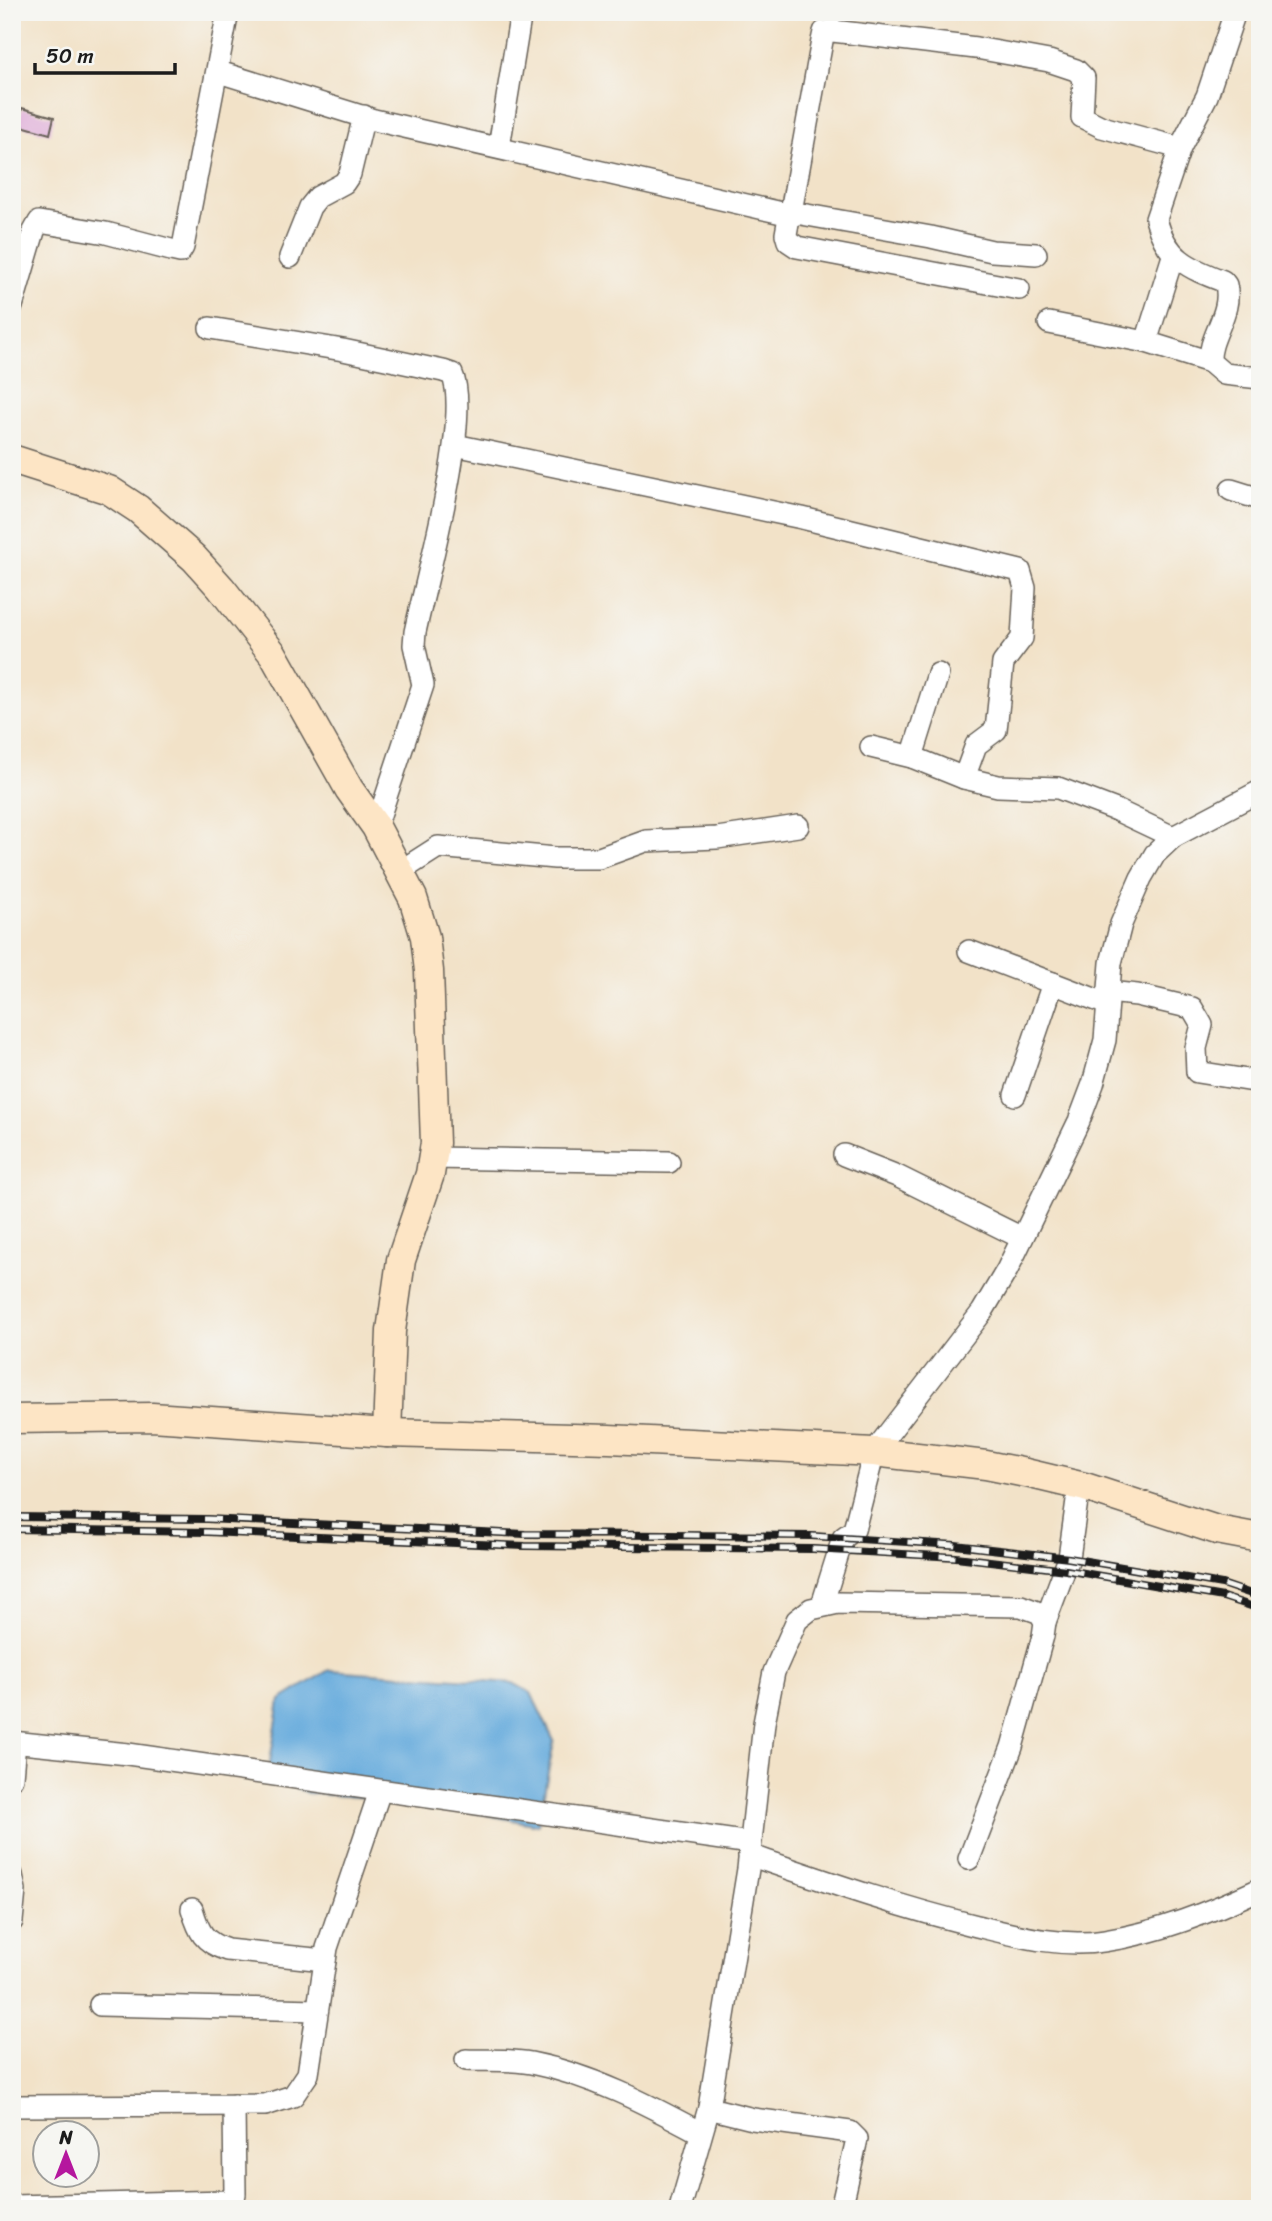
<svg xmlns="http://www.w3.org/2000/svg" width="1272" height="2221" font-family="Sriracha,sans-serif">
<rect width="100%" height="100%" fill="#f6f6f2"/>
<filter id="ink" filterUnits="userSpaceOnUse"><feTurbulence type="fractalNoise" baseFrequency=".0143" numOctaves="2"/><feDisplacementMap in="SourceGraphic" scale="14" xChannelSelector="R" yChannelSelector="G"/><feConvolveMatrix kernelMatrix="1 2 1 2 8 2 1 2 1" color-interpolation-filters="sRGB"/></filter>
<filter id="wash" filterUnits="userSpaceOnUse"><feTurbulence type="fractalNoise" baseFrequency=".00686" numOctaves="4" result="noise"/><feDisplacementMap in="SourceGraphic" scale="28" xChannelSelector="R" yChannelSelector="G"/><feGaussianBlur stdDeviation="1.57" result="paint"/><feColorMatrix in="noise" values="0 0 0 0 0 0 0 0 0 0 0 0 0 0 0 0 0 1.4 0 .05"/><feComposite in="paint" operator="in"/></filter>
<g filter="url(#wash)">
<rect width="100%" height="100%" fill="#f2e2c8"/>
<path fill="#67acdd" stroke="#42647c" stroke-width="2" d="M 329,1670 L 513,1683 L 531,1693 L 554,1741 L 538,1825 L 423,1802 L 307,1793 L 268,1774 L 280,1700 Z"/>
<g id="blocks">
<path fill="#dda6d6" d="M 22,108 L 54,117 L 50,134 L 18,125 Z"/>
</g>
</g>
<g filter="url(#ink)">
<use href="#blocks" fill-opacity="0" stroke="#676158" stroke-width="2"/>
<g fill="none" stroke-linecap="round" stroke-linejoin="round">
<defs>
<g id="street">
<path d="M 1235,12 L 1207,96 L 1180,148 L 1156,219 C 1166,258 1188,268 1223,281 L 1226,285 C 1233,313 1208,337 1210,362 L 1224,374 L 1260,378"/>
<path d="M 219,72 L 374,120 L 782,213 L 790,212 L 792,206 L 822,41 L 824,32 L 833,31 L 976,48 L 1049,61 L 1076,70 L 1084,78 L 1082,117 L 1102,127 L 1180,148"/>
<path d="M 499,147 L 521,12"/>
<path d="M 290,257 L 310,207 L 318,197 L 344,183 L 350,174 L 364,116"/>
<path d="M 1019,289 L 797,247 L 788,241 L 786,234 L 790,212 L 931,237 L 992,251 L 1036,254"/>
<path d="M 12,306 L 34,231 L 39,222 L 106,233 L 171,250 L 180,252 L 183,247 L 228,12"/>
<path d="M 1049,323 L 1146,342 L 1210,362"/>
<path d="M 210,328 L 343,350 L 443,371 L 452,374 C 472,416 426,580 415,632 L 414,645 L 423,685 L 376,827"/>
<path d="M 1146,342 L 1173,256"/>
<path d="M 455,445 L 802,518 L 1020,571 L 1025,588 L 1022,638 L 1003,663 L 996,730 L 976,745 L 964,778"/>
<path d="M 1231,490 L 1260,499"/>
<path d="M 871,747 L 912,757 L 964,778 L 998,786 L 1058,788 L 1116,810 L 1173,837"/>
<path d="M 912,757 L 938,674"/>
<path d="M 399,872 L 438,847 L 555,858 L 599,858 L 646,841 L 717,838 L 798,826"/>
<path d="M 969,951 L 1107,1004"/>
<path d="M 1108,992 L 1137,995 L 1192,1008 L 1202,1025 L 1196,1048 L 1197,1072 L 1260,1082"/>
<path d="M 1015,1095 L 1053,983"/>
<path d="M 844,1155 L 897,1176 L 1022,1238"/>
<path d="M 433,1158 L 669,1162"/>
<path d="M 822,1605 L 843,1538 L 854,1530 L 874,1452 L 982,1312 L 1007,1270 L 1079,1121 L 1093,1084 L 1105,1040 L 1111,963 L 1121,924 L 1141,878 L 1155,854 L 1173,837 L 1260,791"/>
<path d="M 1045,1622 L 1069,1558 L 1079,1486"/>
<path d="M 12,1742 L 128,1754 L 750,1843"/>
<path d="M 12,1778 L 15,1742"/>
<path d="M 749,1855 C 825,1881 899,1907 977,1926 C 1018,1936 1062,1948 1104,1941 C 1158,1933 1210,1912 1260,1889"/>
<path d="M 12,1875 L 15,1890 L 12,1921"/>
<path d="M 192,1909 C 199,1932 203,1942 227,1950 L 325,1960"/>
<path d="M 100,2005 L 317,2010"/>
<path d="M 466,2060 C 487,2061 510,2059 531,2063 C 592,2075 647,2104 701,2133"/>
<path d="M 12,2106 L 265,2105 L 293,2096 L 308,2074 L 327,1948 L 380,1791"/>
<path d="M 709,2108 L 753,2119 L 850,2132 L 857,2139 L 841,2209"/>
<path d="M 12,2206 L 228,2201 L 235,2194 L 234,2105"/>
<path d="M 680,2209 L 709,2108 L 748,1869 L 764,1723 L 774,1672 L 797,1620 L 811,1609 L 838,1603 L 1021,1606 L 1040,1613 L 1045,1622 L 1043,1636 L 1012,1747 L 969,1859"/>
</g>
<g id="secondary">
<path d="M 12,459 L 109,490 L 138,509 L 194,558 L 221,588 L 273,654 L 349,789 L 376,827 L 413,898 L 425,937 L 429,971 L 435,1143 L 430,1174 L 401,1260 L 391,1331 L 387,1433"/>
<path d="M 12,1419 L 152,1417 L 387,1433 L 609,1439 L 874,1452 L 986,1465 L 1026,1473 L 1085,1487 L 1217,1530 L 1260,1538"/>
</g>
</defs>
<use href="#street" stroke="#676158" stroke-width="24"/>
<use href="#secondary" stroke="#676158" stroke-width="31"/>
<use href="#street" stroke="#fff" stroke-width="21"/>
<use href="#secondary" stroke="#fde5c5" stroke-width="28"/>
<defs>
<g id="rail">
<path d="M 12,1517 L 207,1519 L 525,1534 L 812,1536 L 955,1545 L 1069,1558 L 1222,1584 L 1260,1597"/>
<path d="M 12,1529 L 208,1532 L 525,1546 L 813,1549 L 956,1557 L 1066,1570 L 1223,1597 L 1260,1609"/>
</g>
</defs>
<use href="#rail" stroke="#1c1c1c" stroke-width="8"/>
<use href="#rail" stroke="#f6f6f2" stroke-width="5" stroke-dasharray="16" stroke-linecap="butt"/>
</g>
</g>
<rect width="1272" height="2221" fill="none" stroke="#f6f6f2" stroke-width="42"/>
<g transform="translate(66 2154)"><circle r="33" fill="#f6f6f2" stroke="#9f9f9c" stroke-width="2"/>
<path d="M0-5L12 26L0 18L-12 26Z" fill="#b5179e"/>
<text y="-10" font-size="19" font-weight="bold" text-anchor="middle" fill="#1c1c1c">N</text>
</g>
<path d="M35 63v10h140v-10" fill="none" stroke="#1c1c1c" stroke-width="3.5"/>
<text x="46" y="63" font-size="21" fill="#1c1c1c" stroke="#f6f6f2" stroke-width="5" paint-order="stroke">50 m</text>
</svg>
